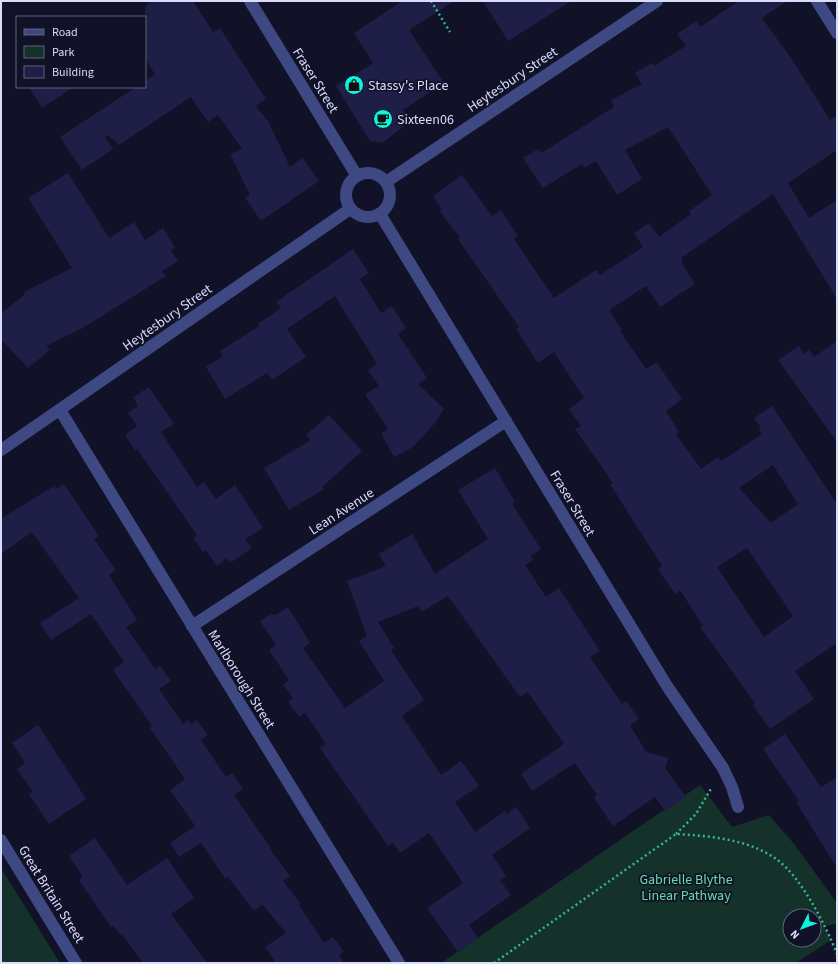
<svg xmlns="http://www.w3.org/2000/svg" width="838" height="964" font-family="'Source Sans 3',sans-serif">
<rect width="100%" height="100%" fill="#111227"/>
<g fill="#14312a" fill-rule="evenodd">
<path d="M 700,785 L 732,827 L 769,815 L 795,845 L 837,903 L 837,924 L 824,926 L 831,940 L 796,963 L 441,963 ZM 790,916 L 814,916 L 814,940 L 790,940 Z"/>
<path d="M 1,868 L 60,963 L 1,963 Z"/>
</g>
<g fill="#1e1e47" fill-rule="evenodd">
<path d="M 152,1 L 193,1 L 213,32 L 220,28 L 266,99 L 256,106 L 268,121 L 290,167 L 303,158 L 319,181 L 261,221 L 245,198 L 250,195 L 230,154 L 242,149 L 218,115 L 208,122 L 191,97 L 119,145 L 108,135 L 105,137 L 113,149 L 82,170 L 60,137 L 136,87 L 145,87 L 145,81 L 155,74 L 145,59 L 145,6 Z"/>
<path d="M 402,1 L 454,1 L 409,30 L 444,83 L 403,110 L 411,121 L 382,143 L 370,141 L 336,86 L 373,63 L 354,33 Z"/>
<path d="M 483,1 L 571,1 L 508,41 Z"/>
<path d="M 739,1 L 787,1 L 762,18 L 793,61 L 830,120 L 837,115 L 837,150 L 788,183 L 809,218 L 837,200 L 837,299 L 773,194 L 681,258 L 683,261 L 681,262 L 695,284 L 660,307 L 646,286 L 609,310 L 622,330 L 620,331 L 646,369 L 656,362 L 682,399 L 666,411 L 679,432 L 676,434 L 701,469 L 718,457 L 721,461 L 726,458 L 762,434 L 759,429 L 761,428 L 754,418 L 772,406 L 837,504 L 837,643 L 795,671 L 814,699 L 770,729 L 753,705 L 755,703 L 700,627 L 703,626 L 680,590 L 675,594 L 658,569 L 662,566 L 610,484 L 613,483 L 575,429 L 581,426 L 569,409 L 584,398 L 554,352 L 538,363 L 516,329 L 519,327 L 458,239 L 460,238 L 439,210 L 442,209 L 433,196 L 462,175 L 492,216 L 501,210 L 518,236 L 514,239 L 554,298 L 596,270 L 600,275 L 643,247 L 634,233 L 649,223 L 659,237 L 691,214 L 689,211 L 712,195 L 668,127 L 625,150 L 642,179 L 617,195 L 596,161 L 584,168 L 582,164 L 543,188 L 523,158 L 538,149 L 541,153 L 614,107 L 611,100 L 642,84 L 635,73 L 652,63 L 654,66 L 686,46 L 677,34 L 696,21 L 700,27 ZM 773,465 L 798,504 L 771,523 L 739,488 ZM 747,548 L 793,616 L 764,637 L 717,567 Z"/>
<path d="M 29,87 L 74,87 L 42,108 Z"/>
<path d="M 68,173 L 109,238 L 134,222 L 145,240 L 163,228 L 175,248 L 171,250 L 178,261 L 162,271 L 166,276 L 83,328 L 46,346 L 50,350 L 28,368 L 1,339 L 1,314 L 25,294 L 24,292 L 72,268 L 28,198 Z"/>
<path d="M 353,249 L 369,273 L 360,279 L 381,313 L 392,306 L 406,328 L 398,334 L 427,378 L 418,384 L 444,409 L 434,424 L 413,447 L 394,457 L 381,433 L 388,429 L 365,394 L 379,386 L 368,370 L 377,364 L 335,296 L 287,329 L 306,357 L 272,380 L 267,373 L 225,399 L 206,367 L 223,356 L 220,351 L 259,326 L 258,324 L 281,308 L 276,302 Z"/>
<path d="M 837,341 L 837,442 L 778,360 L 799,346 L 804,354 L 809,350 L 814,357 Z"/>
<path d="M 149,387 L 174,424 L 161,432 L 197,487 L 204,482 L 216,499 L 235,485 L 263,528 L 245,539 L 252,548 L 230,563 L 227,558 L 217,566 L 206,550 L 203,552 L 193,538 L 197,535 L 137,449 L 135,450 L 125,435 L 137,426 L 128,413 L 138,406 L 133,397 Z"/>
<path d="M 329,415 L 362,451 L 323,486 L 324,489 L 289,510 L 264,468 L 311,440 L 306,435 Z"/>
<path d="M 495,468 L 515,502 L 512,504 L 541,549 L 531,556 L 533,560 L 525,565 L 546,597 L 559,588 L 600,651 L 590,657 L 622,704 L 626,701 L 639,719 L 630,725 L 646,752 L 668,758 L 665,768 L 686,797 L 665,811 L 655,797 L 613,826 L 594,798 L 597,795 L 575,763 L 532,791 L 521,774 L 564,744 L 528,692 L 520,697 L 448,596 L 422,612 L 418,606 L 378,622 L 394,648 L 391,650 L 424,700 L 402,716 L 441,775 L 461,761 L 479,786 L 455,802 L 475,832 L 505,811 L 507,814 L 516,807 L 530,828 L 492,855 L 506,876 L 500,880 L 511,895 L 469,925 L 478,938 L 458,952 L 427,908 L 463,883 L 429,833 L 400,853 L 393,843 L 388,846 L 320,748 L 326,744 L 305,713 L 299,717 L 288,702 L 293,698 L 283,685 L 289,680 L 269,650 L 276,645 L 260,621 L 271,614 L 275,615 L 288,607 L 310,643 L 303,648 L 345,708 L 384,681 L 359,641 L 367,636 L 347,581 L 386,566 L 379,554 L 412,534 L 435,574 L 488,539 L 458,490 Z"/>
<path d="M 64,484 L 99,536 L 94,539 L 116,570 L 109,575 L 137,620 L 126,627 L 155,669 L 160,666 L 171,681 L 159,689 L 183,724 L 188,720 L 191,724 L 197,720 L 208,735 L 201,740 L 226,777 L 232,773 L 243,789 L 234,795 L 270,847 L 269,848 L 290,876 L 283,881 L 301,904 L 299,905 L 324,943 L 333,937 L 344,952 L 339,955 L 344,963 L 276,963 L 265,947 L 286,933 L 262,904 L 254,911 L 228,877 L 225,878 L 201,843 L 179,857 L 170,843 L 195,826 L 170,790 L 185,779 L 150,728 L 152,726 L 113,670 L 124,662 L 91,614 L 51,640 L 40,623 L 79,598 L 32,532 L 1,554 L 1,519 L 54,486 L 56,489 Z"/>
<path d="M 38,725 L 86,799 L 49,824 L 29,794 L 33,792 L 17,769 L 25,763 L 12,743 Z"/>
<path d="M 785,734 L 821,787 L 837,777 L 837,868 L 796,802 L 799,801 L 763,749 Z"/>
<path d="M 95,838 L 127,885 L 167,858 L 194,898 L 171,914 L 207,963 L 143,963 L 122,934 L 121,936 L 113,925 L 111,927 L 79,880 L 83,877 L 69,856 Z"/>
</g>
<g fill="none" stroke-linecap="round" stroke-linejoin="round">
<g stroke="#36b594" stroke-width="2.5" stroke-dasharray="2 3" stroke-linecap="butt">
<path d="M 431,1 L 450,32"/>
<path d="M 676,834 L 696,814 L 712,787"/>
<path d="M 494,963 L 676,834 C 710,836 748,839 776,859 C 801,876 826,926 837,954"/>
</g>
<g stroke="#3e4984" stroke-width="12">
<path d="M 250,1 L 357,176"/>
<path d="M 817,1 L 837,33"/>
<circle cx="368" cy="195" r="22"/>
<path d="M 386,182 L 657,1"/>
<path d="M 380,214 L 667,686 L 723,768 L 732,787 L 738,807"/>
<path d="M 60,410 L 399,963"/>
<path d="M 1,450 L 350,209"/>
<path d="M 192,626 L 506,421"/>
<path d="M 1,840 L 76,963"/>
</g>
</g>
<defs>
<symbol id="shop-disc" viewBox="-11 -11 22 22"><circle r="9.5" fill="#0ef4de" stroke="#111227"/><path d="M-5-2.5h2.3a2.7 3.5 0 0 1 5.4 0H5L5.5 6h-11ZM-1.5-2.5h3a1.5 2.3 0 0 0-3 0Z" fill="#111"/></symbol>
<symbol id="cafe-disc" viewBox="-11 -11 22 22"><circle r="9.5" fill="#0ef4de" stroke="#111227"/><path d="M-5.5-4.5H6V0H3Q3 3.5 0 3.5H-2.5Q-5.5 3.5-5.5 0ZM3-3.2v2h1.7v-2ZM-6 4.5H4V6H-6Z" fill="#111"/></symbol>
</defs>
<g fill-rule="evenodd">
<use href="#shop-disc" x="343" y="74" width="22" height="22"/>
<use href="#cafe-disc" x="372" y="108" width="22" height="22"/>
</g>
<g text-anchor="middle" stroke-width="3.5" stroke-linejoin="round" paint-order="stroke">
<g font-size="14" fill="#d9dcfd" stroke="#111227">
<text transform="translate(512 79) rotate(-34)" y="5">Heytesbury Street</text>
<text transform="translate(316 80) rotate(58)" y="5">Fraser Street</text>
<text transform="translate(167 317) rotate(-35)" y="5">Heytesbury Street</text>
<text transform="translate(573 503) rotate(59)" y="5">Fraser Street</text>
<text transform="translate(341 511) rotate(-33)" y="5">Lean Avenue</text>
<text transform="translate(242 679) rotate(58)" y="5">Marlborough Street</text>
<text transform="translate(52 894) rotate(58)" y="5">Great Britain Street</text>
</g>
<g font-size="14" fill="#d9dcfd" stroke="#111227" text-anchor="start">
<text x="368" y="90">Stassy's Place</text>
<text x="397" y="124">Sixteen06</text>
</g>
<g font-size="14" fill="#67dba7" stroke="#111227">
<text x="686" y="884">Gabrielle Blythe<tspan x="686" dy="16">Linear Pathway</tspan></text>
</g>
</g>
<rect width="838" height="964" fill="none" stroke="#d9dcfd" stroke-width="4"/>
<rect x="16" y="16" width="130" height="72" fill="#111227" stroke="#61637d"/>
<rect x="24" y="29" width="20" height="6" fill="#3e4984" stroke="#61637d"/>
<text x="52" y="36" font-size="12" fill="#d9dcfd">Road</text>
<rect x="24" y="46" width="20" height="12" fill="#14312a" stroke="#61637d"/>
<text x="52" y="56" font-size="12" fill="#d9dcfd">Park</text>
<rect x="24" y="66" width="20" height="12" fill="#1e1e47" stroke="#61637d"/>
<text x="52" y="76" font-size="12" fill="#d9dcfd">Building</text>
<g transform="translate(802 928) rotate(228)"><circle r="19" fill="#111227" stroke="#61637d"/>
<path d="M0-3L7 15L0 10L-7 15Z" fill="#0ef4de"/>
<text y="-6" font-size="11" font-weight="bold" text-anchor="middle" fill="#d9dcfd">N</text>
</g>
</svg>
